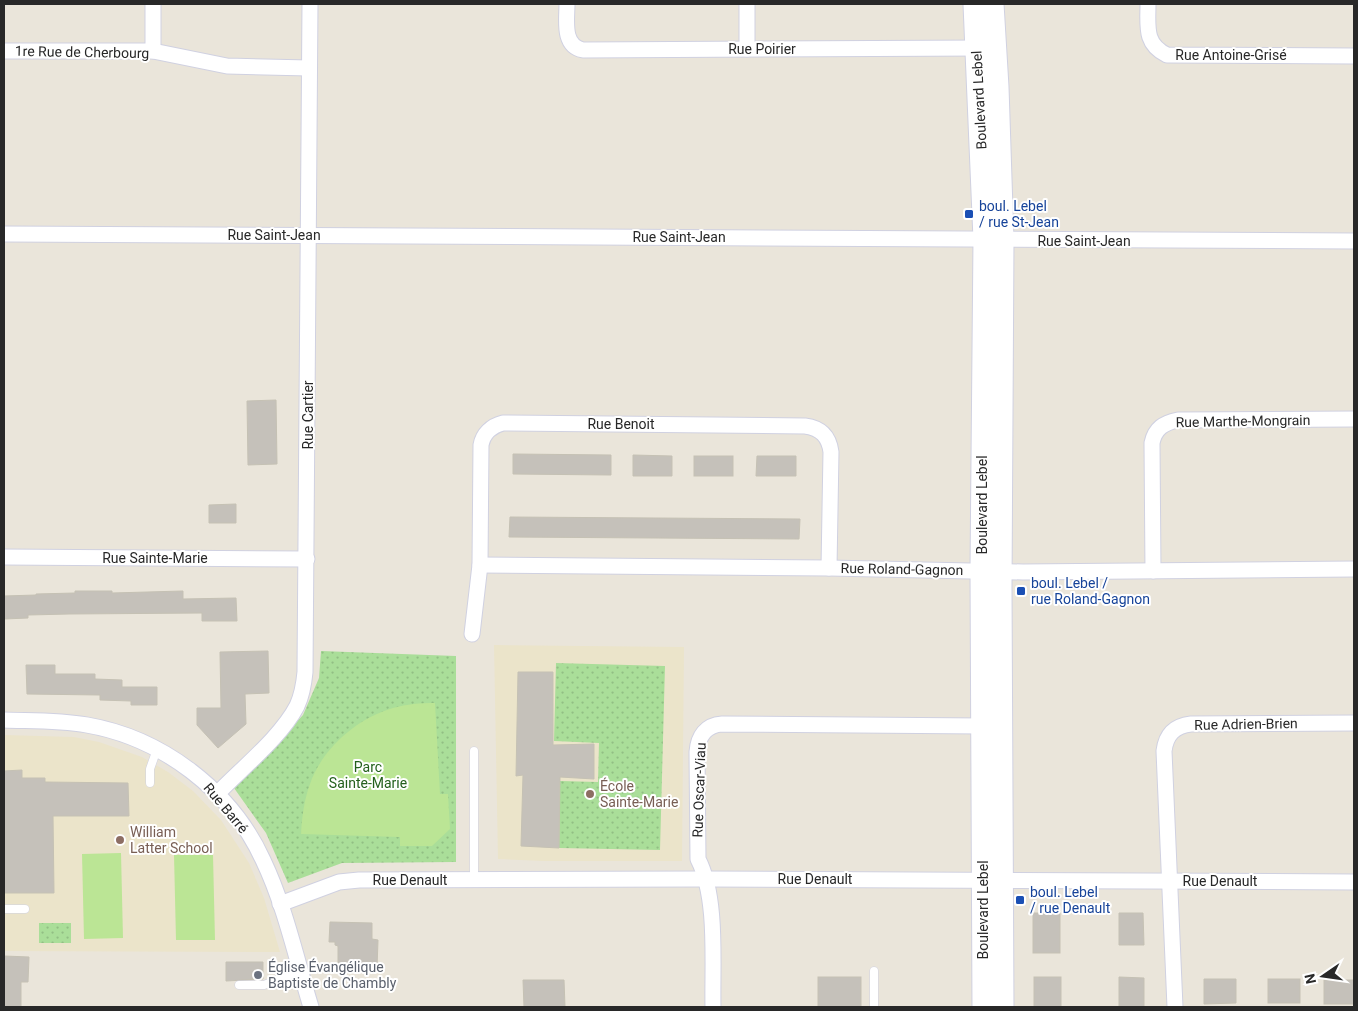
<svg xmlns="http://www.w3.org/2000/svg" width="1358" height="1011" font-family="Roboto,sans-serif">
<defs>
<pattern id="grass-dots" width="8" height="8" patternUnits="userSpaceOnUse" patternTransform="scale(1.25)"><rect width="8" height="8" fill="#aade99"/><path d="M2 2h.1M6 6h.1" fill="none" stroke="#92be84" stroke-width="1.8" stroke-linecap="round"/></pattern>
</defs>
<rect width="100%" height="100%" fill="#eae5da"/>
<g fill="#ebe4ca">
<path d="M 494,645 L 684,647 L 682,861 L 544,861 L 498,859 Z"/>
<path d="M 4,735 L 74,737 L 99,742 L 142,757 L 168,772 L 193,791 L 221,820 L 249,863 L 264,898 L 280,952 L 4,951 Z"/>
</g>
<g fill="url(#grass-dots)">
<path d="M 321,651 L 456,656 L 456,862 L 342,863 L 288,883 L 266,833 L 234,788 L 303,715 L 319,678 Z"/>
<path d="M 556,663 L 665,666 L 660,850 L 559,848 L 560,781 L 598,782 L 599,743 L 554,741 Z"/>
<rect x="39" y="923" width="32" height="20"/>
</g>
<g fill="#bbe595">
<path d="M 435,703 L 440,794 L 448,794 L 450,829 L 432,846 L 400,846 L 400,837 L 301,834 C 302,817 304,800 310,784 C 322,749 357,718 393,708 C 407,704 420,703 435,703 Z"/>
<path d="M 121,853 L 123,938 L 84,939 L 82,854 Z"/>
<path d="M 174,855 L 213,855 L 215,940 L 176,940 Z"/>
</g>
<g fill="#c5c1ba" stroke="#c5c1b4">
<path d="M 276,400 L 277,464 L 248,465 L 247,401 Z"/>
<path d="M 513,454 L 611,455 L 611,475 L 513,474 Z"/>
<path d="M 633,455 L 672,456 L 672,476 L 633,476 Z"/>
<rect x="694" y="456" width="39" height="20"/>
<path d="M 757,456 L 796,456 L 796,476 L 756,476 Z"/>
<path d="M 236,504 L 236,523 L 209,523 L 209,505 Z"/>
<path d="M 510,517 L 800,519 L 799,539 L 509,537 Z"/>
<path d="M 75,591 L 112,591 L 112,593 L 183,591 L 183,599 L 236,598 L 237,621 L 202,621 L 202,613 L 69,614 L 28,615 L 28,618 L 4,619 L 4,596 L 36,595 L 36,594 L 75,593 Z"/>
<path d="M 268,651 L 269,693 L 245,694 L 246,724 L 218,748 L 197,725 L 197,708 L 221,708 L 220,652 Z"/>
<path d="M 26,665 L 55,665 L 55,674 L 95,674 L 95,679 L 122,680 L 122,687 L 157,687 L 157,705 L 131,705 L 131,701 L 100,700 L 100,695 L 27,694 Z"/>
<path d="M 518,672 L 553,672 L 553,745 L 594,744 L 594,779 L 560,777 L 559,848 L 521,846 L 523,775 L 516,776 Z"/>
<path d="M 22,770 L 22,778 L 45,778 L 45,782 L 128,783 L 129,816 L 53,816 L 54,893 L 4,893 L 4,771 Z"/>
<rect x="1033" y="913" width="27" height="40"/>
<path d="M 1119,913 L 1143,913 L 1144,945 L 1119,945 Z"/>
<path d="M 330,922 L 372,923 L 372,939 L 378,940 L 377,968 L 338,967 L 338,946 L 335,945 L 335,942 L 329,942 Z"/>
<path d="M 4,956 L 29,957 L 28,982 L 21,982 L 21,1007 L 4,1007 Z"/>
<path d="M 226,962 L 263,962 L 263,979 L 226,981 Z"/>
<rect x="818" y="977" width="43" height="30"/>
<rect x="1034" y="977" width="27" height="30"/>
<path d="M 1119,977 L 1144,978 L 1144,1007 L 1119,1007 Z"/>
<path d="M 1204,979 L 1236,979 L 1236,1003 L 1204,1004 Z"/>
<rect x="1268" y="979" width="32" height="24"/>
<path d="M 523,980 L 564,980 L 565,1007 L 524,1007 Z"/>
<rect x="1324" y="980" width="30" height="24"/>
</g>
<g fill="none" stroke-linecap="round" stroke-linejoin="round">
<defs>
<g id="lane">
<path d="M 150,783 L 150,769 L 157,749"/>
<path d="M 474,880 L 474,751"/>
<path d="M 4,909 L 25,909"/>
<path d="M 239,985 L 264,985 L 300,971"/>
<path d="M 874,1007 L 874,971"/>
</g>
<g id="street">
<path d="M 153,4 L 153,51"/>
<path d="M 567,4 C 567,20 562,46 583,50 L 985,48"/>
<path d="M 747,4 L 747,49"/>
<path d="M 1148,4 C 1148,26 1144,44 1167,55 L 1354,56"/>
<path d="M 4,51 L 153,51 L 227,66 L 309,68"/>
<path d="M 4,234 L 1354,241"/>
<path d="M 4,557 L 307,559"/>
<path d="M 480,565 L 829,568 L 1023,572 L 1354,569"/>
<path d="M 1153,571 L 1152,443 C 1155,428 1164,423 1178,420 L 1354,419"/>
<path d="M 472,634 L 480,565 L 481,445 C 483,434 491,426 503,423 L 805,426 C 821,428 829,437 831,452 L 829,568"/>
<path d="M 4,720 C 31,721 59,720 87,725 C 162,738 231,790 263,860 C 285,906 296,958 311,1007"/>
<path d="M 217,794 C 242,768 281,737 297,706 C 302,695 304,683 305,672 L 310,4"/>
<path d="M 280,904 L 339,882 L 359,880 L 705,879 L 1354,882"/>
<path d="M 713,1007 C 712,964 718,898 698,859 L 697,752 C 698,736 706,725 722,724 L 982,726"/>
<path d="M 1175,1007 L 1164,751 C 1166,735 1174,726 1191,724 L 1354,723"/>
</g>
<g id="secondary">
<path d="M 974,4 L 984,239 L 981,570 L 983,1007"/>
<path d="M 993,4 L 998,87 L 1003,240 L 1001,588 L 1003,1007"/>
</g>
</defs>
<use href="#lane" stroke="#d0d1e1" stroke-width="9"/>
<use href="#street" stroke="#d0d1e1" stroke-width="17"/>
<use href="#secondary" stroke="#d0d1e1" stroke-width="23"/>
<use href="#lane" stroke="#fff" stroke-width="8"/>
<use href="#street" stroke="#fff" stroke-width="15"/>
<use href="#secondary" stroke="#fff" stroke-width="21"/>
</g>
<g fill="#1a4fb4" stroke="#fff" stroke-width="2">
<rect x="964" y="209" width="10" height="10" rx="2.5"/>
<rect x="1016" y="586" width="10" height="10" rx="2.5"/>
<rect x="1015" y="895" width="10" height="10" rx="2.5"/>
</g>
<g fill="#8d6e63" stroke="#fff" stroke-width="2">
<circle cx="590" cy="794" r="5"/>
<circle cx="120" cy="840" r="5"/>
</g>
<circle fill="#6b7280" stroke="#fff" stroke-width="2" cx="258" cy="975" r="5"/>
<g text-anchor="middle" stroke-width="4" stroke-linejoin="round" paint-order="stroke">
<g font-size="14" fill="#282828" stroke="#fff">
<text x="762" y="54">Rue Poirier</text>
<text transform="translate(82 52) rotate(1)" y="5">1re Rue de Cherbourg</text>
<text x="1231" y="60">Rue Antoine-Grisé</text>
<text transform="translate(979 100) rotate(-93)" y="5">Boulevard Lebel</text>
<text x="274" y="240">Rue Saint-Jean</text>
<text x="679" y="242">Rue Saint-Jean</text>
<text x="1084" y="246">Rue Saint-Jean</text>
<text transform="translate(308 415) rotate(-90)" y="5">Rue Cartier</text>
<text transform="translate(1243 421) rotate(-1)" y="5">Rue Marthe-Mongrain</text>
<text x="621" y="429">Rue Benoit</text>
<text transform="translate(982 505) rotate(-90)" y="5">Boulevard Lebel</text>
<text x="155" y="563">Rue Sainte-Marie</text>
<text transform="translate(902 569) rotate(1)" y="5">Rue Roland-Gagnon</text>
<text transform="translate(1246 724) rotate(-1)" y="5">Rue Adrien-Brien</text>
<text transform="translate(699 790) rotate(-88)" y="5">Rue Oscar-Viau</text>
<text transform="translate(226 808) rotate(50)" y="5">Rue Barré</text>
<text x="815" y="884">Rue Denault</text>
<text x="410" y="885">Rue Denault</text>
<text x="1220" y="886">Rue Denault</text>
<text transform="translate(983 910) rotate(-90)" y="5">Boulevard Lebel</text>
</g>
<g font-size="14" fill="#164399" stroke="#fff" text-anchor="start">
<text x="979" y="211">boul. Lebel<tspan x="979" dy="16">/ rue St-Jean</tspan></text>
<text x="1031" y="588">boul. Lebel /<tspan x="1031" dy="16">rue Roland-Gagnon</tspan></text>
<text x="1030" y="897">boul. Lebel<tspan x="1030" dy="16">/ rue Denault</tspan></text>
</g>
<g font-size="14" fill="#24601d" stroke="#fff">
<text x="368" y="772">Parc<tspan x="368" dy="16">Sainte-Marie</tspan></text>
</g>
<g font-size="14" fill="#785e54" stroke="#fff" text-anchor="start">
<text x="600" y="791">École<tspan x="600" dy="16">Sainte-Marie</tspan></text>
<text x="130" y="837">William<tspan x="130" dy="16">Latter School</tspan></text>
</g>
<g font-size="14" fill="#5b616d" stroke="#fff" text-anchor="start">
<text x="268" y="972">Église Évangélique<tspan x="268" dy="16">Baptiste de Chambly</tspan></text>
</g>
</g>
<rect width="1358" height="1011" fill="none" stroke="#282828" stroke-width="10"/>
<g transform="translate(1323 976) rotate(257)" stroke="#ffffff" stroke-width="4" paint-order="stroke">
<path d="M0-4L9 19L0 12L-9 19Z" fill="#282828"/>
<text y="-8" font-size="14" font-weight="bold" text-anchor="middle" fill="#282828">N</text>
</g>
</svg>
